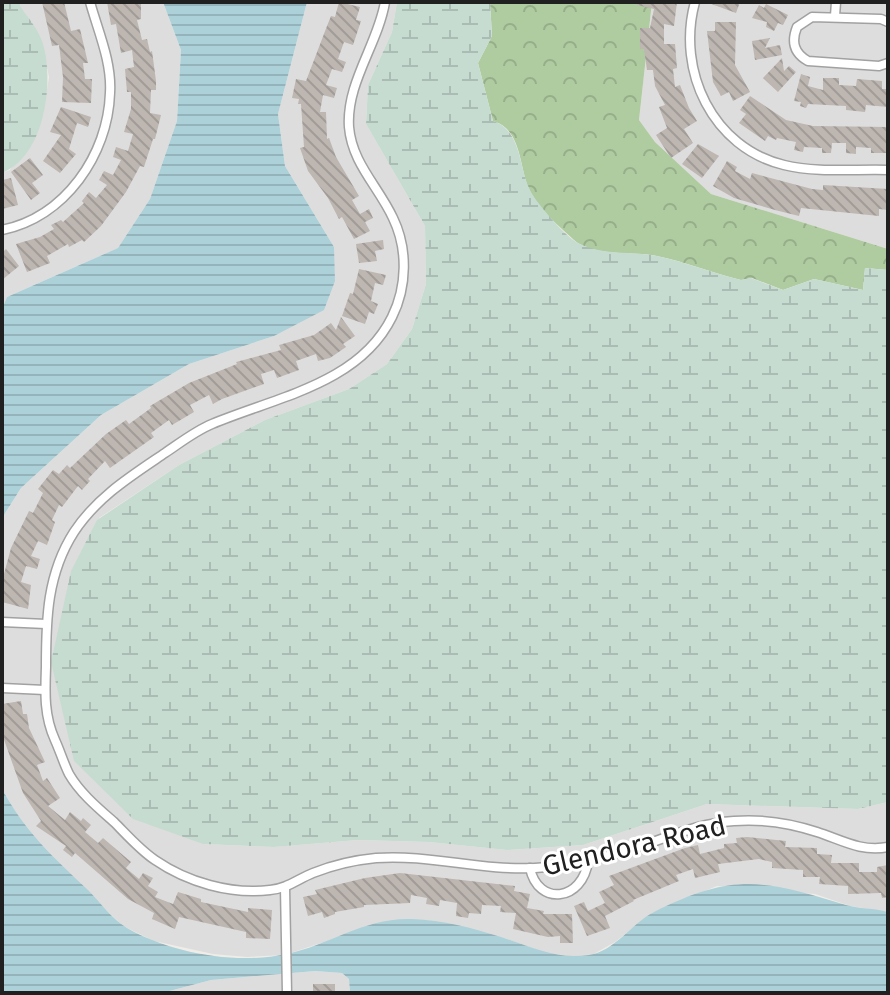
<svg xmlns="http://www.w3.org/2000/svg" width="890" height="995" font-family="'Fira Sans',sans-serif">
<defs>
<pattern id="forest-crowns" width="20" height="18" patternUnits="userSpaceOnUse" patternTransform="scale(2)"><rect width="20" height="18" fill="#afcba0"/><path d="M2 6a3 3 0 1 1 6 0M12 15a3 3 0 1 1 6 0" fill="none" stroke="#96ae8a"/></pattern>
<pattern id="wetland-marsh" width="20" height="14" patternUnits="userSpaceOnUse" patternTransform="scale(2)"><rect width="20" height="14" fill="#c6dcd1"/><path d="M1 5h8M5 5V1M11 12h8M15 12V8" fill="none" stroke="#aabcb3"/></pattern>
<pattern id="water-rules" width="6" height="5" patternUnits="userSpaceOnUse" patternTransform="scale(2)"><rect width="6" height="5" fill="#acd1d9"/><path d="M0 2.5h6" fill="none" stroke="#94b3ba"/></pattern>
<pattern id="building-back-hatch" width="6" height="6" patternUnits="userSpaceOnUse" patternTransform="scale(2)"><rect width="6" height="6" fill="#bdb6b1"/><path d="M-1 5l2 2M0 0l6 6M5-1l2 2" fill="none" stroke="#a29c98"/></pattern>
</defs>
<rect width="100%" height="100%" fill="#f0ede8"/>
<g fill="#dedddd">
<path d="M 20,2 L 163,2 L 181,50 L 177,121 L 150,199 L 118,248 L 7,297 L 2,309 L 2,173 L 10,170 L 43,115 L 49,77 L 41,38 L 20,6 Z"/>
<path d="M 307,2 L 397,2 L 392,32 L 368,85 L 366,124 L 425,226 L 426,284 L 412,329 L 387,364 L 349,389 L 265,420 L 179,465 L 99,518 L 203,844 L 273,847 L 358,840 L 429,842 L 508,850 L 583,845 L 707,804 L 858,809 L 888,802 L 888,912 L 850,906 L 815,894 L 717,886 L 652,913 L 615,942 L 592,955 L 558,957 L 504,938 L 346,935 L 284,955 L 247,957 L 213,954 L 154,941 L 123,926 L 46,853 L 11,806 L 2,789 L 2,518 L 21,488 L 101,415 L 189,364 L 274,336 L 334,247 L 285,166 L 278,114 Z"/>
<path d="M 652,2 L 888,2 L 888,249 L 711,194 L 655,142 L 639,120 Z"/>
<path d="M 315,971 L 342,973 L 349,979 L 350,993 L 162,993 L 211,980 Z"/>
</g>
<path fill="url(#forest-crowns)" d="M 490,2 L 652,2 L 639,120 L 655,142 L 711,194 L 888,249 L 888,270 L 865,268 L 863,290 L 814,279 L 783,290 L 752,278 L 741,280 C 713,273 686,262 657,256 C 634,251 593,257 574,240 C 559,226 537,208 529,189 C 519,167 522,129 493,121 L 478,63 L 492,36 Z"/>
<g fill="url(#wetland-marsh)">
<path d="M 2,2 L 20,2 L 20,6 C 27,16 36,27 41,38 C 56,77 46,156 2,173 Z"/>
<path d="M 397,2 L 490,2 L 492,36 L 478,63 L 493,121 C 521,130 519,166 529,188 C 534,201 566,237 578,243 C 603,256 631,251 657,256 C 685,262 713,273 741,280 L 751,278 L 783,290 L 814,279 L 863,290 L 865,268 L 888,270 L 888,802 L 858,809 L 707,804 L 583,845 L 507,850 L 429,842 L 358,840 L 274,847 L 203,844 L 133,819 L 74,761 L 51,662 L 71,571 L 97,520 L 179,465 L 265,420 L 349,389 L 387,364 L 412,329 L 426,284 L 425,226 L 366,124 L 368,85 L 392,32 Z"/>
</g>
<g fill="url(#water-rules)">
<path d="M 163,2 L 307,2 L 278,114 L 285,166 L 334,247 L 335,281 L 324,310 L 274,336 L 189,364 L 101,415 L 21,488 L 2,518 L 2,309 L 7,297 L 118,248 L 150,199 L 177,121 L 181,50 Z"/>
<path d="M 2,789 C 26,833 52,856 88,890 C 100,902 112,919 127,928 C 171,953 236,965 286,954 C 330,945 365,917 412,919 C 443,920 472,928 501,937 C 532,947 556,960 589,955 C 615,951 632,923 654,912 C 734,872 765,880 846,905 C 860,909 874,908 888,912 L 888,993 L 350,993 L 349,979 L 342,973 L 315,971 L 211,980 L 162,993 L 2,993 Z"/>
</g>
<g fill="url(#building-back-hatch)">
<path d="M 42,2 L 64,2 L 71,31 L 80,29 L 88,63 L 83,63 L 85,79 L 92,79 L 91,103 L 62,102 L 63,77 L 59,45 L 52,46 Z"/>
<path d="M 107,2 L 141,2 L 141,19 L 137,20 L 142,40 L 147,39 L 150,52 L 152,51 L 156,81 L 156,90 L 151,90 L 150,113 L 161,115 L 155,139 L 153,139 L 144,167 L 140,166 L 126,192 L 101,226 L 84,242 L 82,240 L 69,247 L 68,244 L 47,256 L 50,263 L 27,272 L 16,244 L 40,237 L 54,229 L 51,225 L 61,220 L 63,222 L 84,203 L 82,201 L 89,192 L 96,198 L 107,185 L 99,180 L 104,171 L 113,175 L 121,160 L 113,157 L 116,147 L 128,151 L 133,134 L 124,132 L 131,109 L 131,92 L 127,92 L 125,69 L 134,67 L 132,50 L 121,53 L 116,24 L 111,25 Z"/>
<path d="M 339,2 L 360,7 L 356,20 L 361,21 L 353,45 L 344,42 L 338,59 L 346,62 L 342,72 L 332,69 L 326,85 L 337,88 L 334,98 L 323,95 L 320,112 L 326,112 L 327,139 L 329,138 L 336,157 L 359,196 L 352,200 L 360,214 L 369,209 L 373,218 L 365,222 L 370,231 L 354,239 L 342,217 L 339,219 L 328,198 L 308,171 L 300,148 L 304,147 L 301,104 L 298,104 L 299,99 L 292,98 L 296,79 L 306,81 L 327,26 L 331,16 L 335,17 Z"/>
<path d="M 637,2 L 677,2 L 674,26 L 664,24 L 664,44 L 675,44 L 677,68 L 673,69 L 675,87 L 680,85 L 689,108 L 697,121 L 684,129 L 693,143 L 671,158 L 656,135 L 667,128 L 659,107 L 665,105 L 655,86 L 653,70 L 647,70 L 644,49 L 640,49 L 640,28 L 650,28 L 654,9 L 637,5 Z"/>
<path d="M 706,2 L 740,2 L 736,13 Z"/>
<path d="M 766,4 L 788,15 L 783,25 L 778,23 L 774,31 L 766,27 L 767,22 L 752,18 L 759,5 L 764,8 Z"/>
<path d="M 715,22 L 736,22 L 735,65 L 750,92 L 733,101 L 729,92 L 721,96 L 713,82 L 707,31 L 715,31 Z"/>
<path d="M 770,38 L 765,48 L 780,45 L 782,55 L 755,60 L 752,41 Z"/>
<path d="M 782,58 L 784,71 L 789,66 L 796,72 L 778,92 L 763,78 Z"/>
<path d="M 801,74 L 810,77 L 808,86 L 823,90 L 823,78 L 839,78 L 839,85 L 856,86 L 857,79 L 882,81 L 882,89 L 888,89 L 888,107 L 866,105 L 865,112 L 846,110 L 846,106 L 808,104 L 806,108 L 800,106 L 801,102 L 794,101 Z"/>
<path d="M 750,96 L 786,120 L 813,126 L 888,127 L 888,153 L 871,153 L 871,148 L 856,147 L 856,154 L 846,153 L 846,143 L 832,143 L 831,153 L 822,153 L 822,148 L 804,147 L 803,152 L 794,150 L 796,142 L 777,138 L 776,140 L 768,136 L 765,141 L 739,123 L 746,114 L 740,110 Z"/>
<path d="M 61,107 L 91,117 L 88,127 L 77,123 L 69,149 L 76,154 L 60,173 L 43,161 L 61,135 L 50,132 Z"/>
<path d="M 698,144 L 719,156 L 702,178 L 682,164 Z"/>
<path d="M 30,158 L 43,175 L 32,183 L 40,193 L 31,200 L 11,172 Z"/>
<path d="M 727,161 L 737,167 L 735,171 L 750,179 L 752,173 L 812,189 L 823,190 L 823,185 L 888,189 L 888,210 L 879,209 L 879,216 L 801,208 L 799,216 L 775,210 L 734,198 L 713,186 Z"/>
<path d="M 11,178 L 18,205 L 2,209 L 2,180 Z"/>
<path d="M 383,240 L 384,249 L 375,251 L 377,261 L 359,263 L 356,244 Z"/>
<path d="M 6,249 L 19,266 L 2,280 L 2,253 Z"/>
<path d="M 359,269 L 386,275 L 383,285 L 375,283 L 371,301 L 378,304 L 374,314 L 369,312 L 365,324 L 342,316 L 350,293 L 353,294 Z"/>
<path d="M 341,317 L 355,336 L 343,344 L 346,347 L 330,358 L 318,361 L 316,354 L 296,361 L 299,370 L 277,378 L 274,370 L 261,374 L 264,384 L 222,399 L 213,404 L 209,395 L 190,405 L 194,412 L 172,425 L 169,420 L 151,433 L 154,437 L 110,468 L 105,461 L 88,479 L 90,481 L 82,490 L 78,486 L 62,507 L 59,505 L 52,520 L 55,522 L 47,545 L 38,541 L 31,556 L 40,559 L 37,569 L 26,566 L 21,582 L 31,585 L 28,609 L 2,602 L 4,574 L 11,548 L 29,511 L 33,513 L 43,493 L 38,489 L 53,470 L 59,474 L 67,465 L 70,468 L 106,434 L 126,420 L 129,424 L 151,408 L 150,406 L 189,383 L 237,364 L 236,362 L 281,350 L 279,345 L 314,335 L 331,323 L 336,330 Z"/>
<path d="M 21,701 L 23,714 L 27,714 L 29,728 L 45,762 L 37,765 L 43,781 L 47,778 L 60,798 L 48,806 L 65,820 L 70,812 L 81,821 L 83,818 L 91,825 L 85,832 L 98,843 L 103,838 L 131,862 L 126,868 L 139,879 L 143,873 L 153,878 L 148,886 L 158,892 L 155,897 L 173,904 L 178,892 L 201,899 L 201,902 L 248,912 L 248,908 L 272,910 L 270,939 L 246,938 L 246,932 L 179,917 L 175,929 L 152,919 L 154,913 L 128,899 L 75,853 L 72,857 L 63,850 L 66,846 L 36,826 L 41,821 L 23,793 L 2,734 L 2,704 Z"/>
<path d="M 747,837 L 786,841 L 785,847 L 817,848 L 817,854 L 832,855 L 831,863 L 859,863 L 859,872 L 877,872 L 877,867 L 888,865 L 888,897 L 882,898 L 881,893 L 848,894 L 848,886 L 819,884 L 820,877 L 803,877 L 803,870 L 772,868 L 772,862 L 759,859 L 718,864 L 720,872 L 695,878 L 693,869 L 676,875 L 679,881 L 633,900 L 634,901 L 605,916 L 610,928 L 587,936 L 574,906 L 584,902 L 588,911 L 605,903 L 599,892 L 614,885 L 609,876 L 685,848 L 698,845 L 700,854 L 724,848 L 724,844 L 737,843 L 736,838 Z"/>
<path d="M 400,873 L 515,886 L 514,891 L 530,894 L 527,908 L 544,911 L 543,914 L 572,914 L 573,943 L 560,943 L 560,936 L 548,937 L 513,929 L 516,913 L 500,912 L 501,906 L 482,905 L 481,914 L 469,913 L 468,918 L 456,916 L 457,903 L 440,900 L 439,906 L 426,904 L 427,898 L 411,895 L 410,903 L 364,905 L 364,907 L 335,912 L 335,914 L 324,918 L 322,912 L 308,916 L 303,897 L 317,894 L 315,890 L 365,878 Z"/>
<rect x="313" y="984" width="22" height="9"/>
</g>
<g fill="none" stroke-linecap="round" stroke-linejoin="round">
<defs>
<g id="minor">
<path d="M 385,2 C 378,44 346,83 349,127 C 352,163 378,186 393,218 C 408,249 407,287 392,317 C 359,384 276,397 212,424 C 195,431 180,443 165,453 C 131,476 97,497 74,532 C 47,574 46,619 46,667 C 45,693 44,716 55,740 C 60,751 64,764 69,774 C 80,793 98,808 114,822 C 127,835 140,850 155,860 C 187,882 231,895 270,890 C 286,889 298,879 313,873 C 333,865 355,860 376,858 C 429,854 482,871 535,868 C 572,866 609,857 644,845 C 674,835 701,823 734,821 C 761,819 790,823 817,832 C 842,840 860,852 888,847"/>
<path d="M 695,2 C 676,71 713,148 784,165 C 817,173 854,169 888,170"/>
<path d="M 835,16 L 836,2"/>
<path d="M 888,22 L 881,19 L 812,17 L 797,27 C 791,42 794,53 808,61 L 879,66 L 888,63"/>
<path d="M 2,230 C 65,217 108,155 110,93 C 112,62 98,31 90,2"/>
<path d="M 2,622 L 46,624"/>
<path d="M 2,688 L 45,690"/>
<path d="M 530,868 C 538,907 583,901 588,861"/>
<path d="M 285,887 L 287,993"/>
</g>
</defs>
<use href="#minor" stroke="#a1a1a1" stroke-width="11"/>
<use href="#minor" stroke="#fff" stroke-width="8"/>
</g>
<g text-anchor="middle" stroke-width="6" stroke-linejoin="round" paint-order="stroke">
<g font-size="28" fill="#202020" stroke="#fff">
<text transform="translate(634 845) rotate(-13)" y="10">Glendora Road</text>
</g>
</g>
<rect width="890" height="995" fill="none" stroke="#202020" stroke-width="8"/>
</svg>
